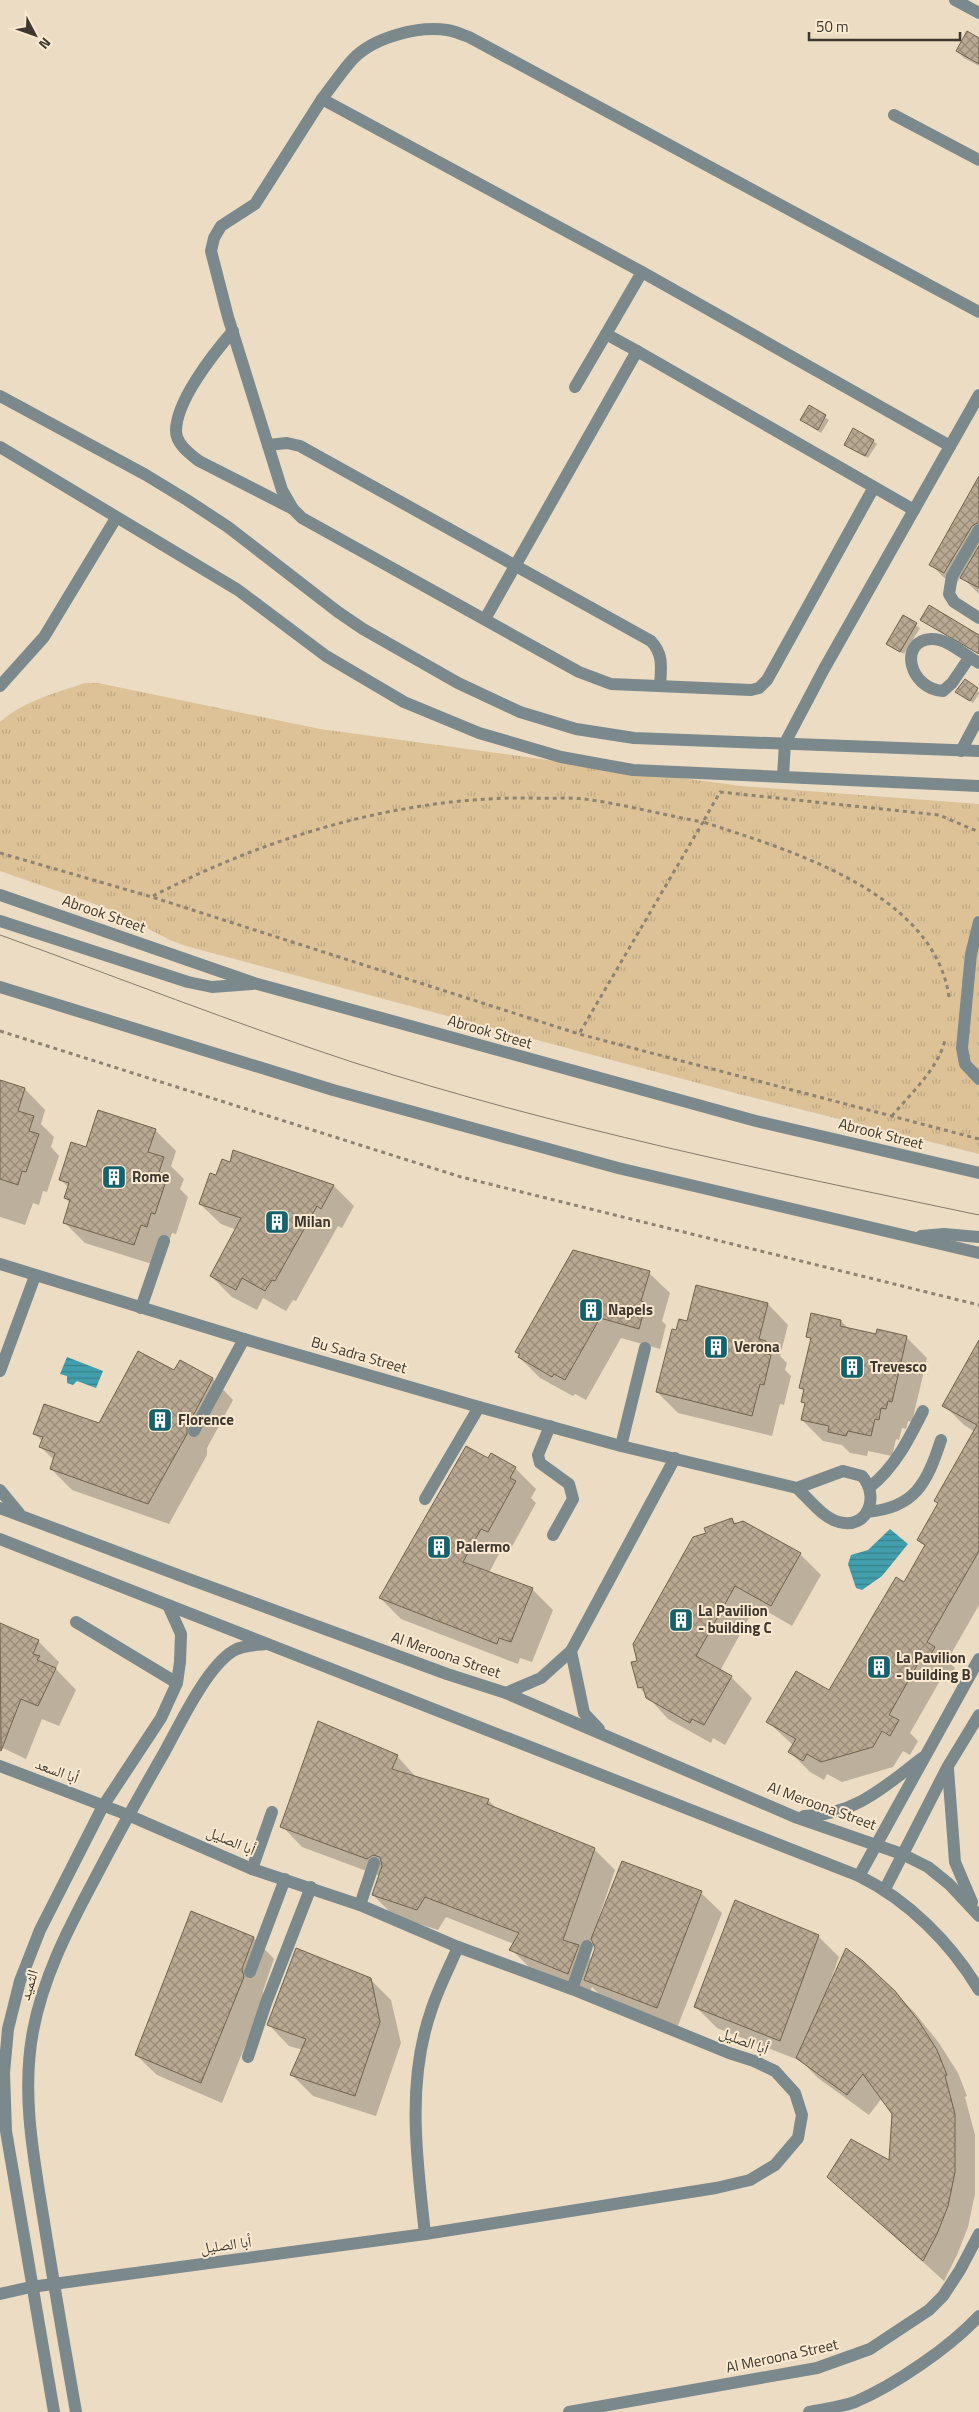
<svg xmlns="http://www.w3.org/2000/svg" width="979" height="2412" font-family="'Titillium Web','Noto Naskh Arabic',sans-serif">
<defs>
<pattern id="park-tufts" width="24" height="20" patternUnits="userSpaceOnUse" patternTransform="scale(1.25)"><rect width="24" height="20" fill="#ddc297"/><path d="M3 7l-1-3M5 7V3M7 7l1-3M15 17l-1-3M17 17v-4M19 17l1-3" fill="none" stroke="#bfa782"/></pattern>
<pattern id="water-rules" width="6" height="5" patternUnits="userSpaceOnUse" patternTransform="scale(1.25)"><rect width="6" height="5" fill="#429eac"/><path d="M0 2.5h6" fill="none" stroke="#38828c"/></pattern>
<pattern id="building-cross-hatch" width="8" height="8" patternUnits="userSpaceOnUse" patternTransform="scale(1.25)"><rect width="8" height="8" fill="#b9a992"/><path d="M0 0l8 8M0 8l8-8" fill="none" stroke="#988a78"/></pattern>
</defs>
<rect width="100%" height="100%" fill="#ecdcc3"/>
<path fill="url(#park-tufts)" d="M 85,683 L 98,683 L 320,729 L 741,786 L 979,804 L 979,1154 L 735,1093 L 186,946 L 170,940 L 112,910 L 0,871 L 0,722 C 23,701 56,693 85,683 Z"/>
<g fill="url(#water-rules)">
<path d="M 67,1357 L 103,1371 L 96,1388 L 77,1381 L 73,1385 L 67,1383 L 67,1376 L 60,1374 Z"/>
<path d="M 890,1529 L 908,1544 L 882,1576 L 862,1590 L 856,1588 L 848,1564 L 851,1555 L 868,1550 Z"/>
</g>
<g fill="#0003" fill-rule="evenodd">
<path d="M 979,39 L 979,66 L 964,58 L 957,51 Z"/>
<path d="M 809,407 L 829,420 L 821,433 L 801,420 Z"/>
<path d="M 873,441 L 877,444 L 868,458 L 849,448 Z"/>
<path d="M 979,478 L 979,594 L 961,576 L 956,584 L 943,577 L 931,564 Z"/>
<path d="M 904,617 L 920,628 L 904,654 L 891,647 Z"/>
<path d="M 977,688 L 979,694 L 973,703 L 957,692 Z"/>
<path d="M 0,1081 L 25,1089 L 45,1110 L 41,1124 L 54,1137 L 51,1147 L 59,1156 L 47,1192 L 43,1191 L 39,1205 L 33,1203 L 25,1225 L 0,1217 Z"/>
<path d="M 155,1130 L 176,1151 L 171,1166 L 184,1179 L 180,1189 L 188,1197 L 176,1234 L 172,1233 L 167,1247 L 155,1265 L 85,1243 L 64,1222 L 70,1203 L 65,1198 L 68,1187 L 61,1180 L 87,1149 Z"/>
<path d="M 234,1152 L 334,1186 L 354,1206 L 342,1228 L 338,1226 L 296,1301 L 293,1300 L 286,1311 L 263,1298 L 257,1310 L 232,1297 L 211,1276 L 237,1230 L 221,1224 L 200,1204 L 217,1177 L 231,1163 Z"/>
<path d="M 649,1273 L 670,1293 L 662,1321 L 666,1325 L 660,1349 L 621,1338 L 586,1400 L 575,1394 L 573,1396 L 540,1378 L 519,1357 L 517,1352 Z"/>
<path d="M 768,1304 L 788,1325 L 780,1356 L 787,1363 L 785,1370 L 791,1376 L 784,1405 L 780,1404 L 772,1436 L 678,1413 L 657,1392 L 677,1332 Z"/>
<path d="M 841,1321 L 850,1330 L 877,1336 L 906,1337 L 927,1358 L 912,1422 L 908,1421 L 906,1429 L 902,1428 L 899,1440 L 896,1439 L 892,1456 L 868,1451 L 867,1456 L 850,1453 L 842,1445 L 823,1441 L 802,1420 L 806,1405 L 803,1401 L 805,1392 L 800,1388 L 811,1340 L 807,1336 Z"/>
<path d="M 979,1358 L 979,1605 L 947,1661 L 955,1668 L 946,1683 L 941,1679 L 910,1733 L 918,1741 L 910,1755 L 903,1751 L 893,1767 L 842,1782 L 827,1774 L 824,1780 L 810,1772 L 790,1752 L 793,1745 L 768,1722 L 830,1692 L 905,1584 L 926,1547 L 919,1540 L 939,1504 L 935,1500 L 975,1432 L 964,1425 L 944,1405 Z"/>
<path d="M 180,1362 L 213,1379 L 233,1400 L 207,1448 L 207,1455 L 169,1524 L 72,1490 L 51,1469 L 54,1460 L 41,1447 L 43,1442 L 35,1434 L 99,1424 L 174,1372 Z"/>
<path d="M 489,1459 L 515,1468 L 536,1489 L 531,1498 L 536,1503 L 509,1552 L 502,1548 L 489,1573 L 532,1589 L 553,1610 L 532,1662 L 520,1658 L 518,1664 L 401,1619 L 380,1598 Z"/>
<path d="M 732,1520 L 737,1524 L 800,1554 L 821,1575 L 792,1626 L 756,1605 L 720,1671 L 731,1677 L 752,1698 L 725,1745 L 713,1738 L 711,1743 L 668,1719 L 639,1687 L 638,1662 L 707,1534 Z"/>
<path d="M 0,1624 L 38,1641 L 59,1662 L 56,1669 L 76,1690 L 59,1726 L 42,1719 L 26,1759 L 3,1748 L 0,1752 Z"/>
<path d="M 397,1756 L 417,1778 L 488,1800 L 499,1811 L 594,1849 L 615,1870 L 597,1923 L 701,1893 L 722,1913 L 677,2028 L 606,2001 L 592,1987 L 589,1994 L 532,1970 L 511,1949 L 514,1944 L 446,1917 L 438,1930 L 394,1916 L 373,1895 L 380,1876 L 302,1847 L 282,1826 ZM 592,1937 L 596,1948 L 592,1960 L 586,1954 Z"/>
<path d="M 192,1913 L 254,1938 L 274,1959 L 263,1991 L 264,1999 L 222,2103 L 157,2075 L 136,2055 Z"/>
<path d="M 818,1936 L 839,1957 L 830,1982 L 894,1992 L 915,2013 L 939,2043 L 958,2073 L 967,2096 L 965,2097 L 975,2135 L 975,2194 L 968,2227 L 957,2255 L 944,2281 L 829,2177 L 890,2162 L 893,2114 L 882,2098 L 869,2115 L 818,2078 L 801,2061 L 717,2028 L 696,2007 Z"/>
<path d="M 370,1979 L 391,2000 L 401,2043 L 376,2116 L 313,2096 L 292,2075 L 303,2050 L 289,2046 L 269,2025 Z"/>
</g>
<g fill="url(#building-cross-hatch)" stroke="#70624c">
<path d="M 967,31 L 979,38 L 979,64 L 956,51 Z"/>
<path d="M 809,405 L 826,415 L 818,430 L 800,420 Z"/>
<path d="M 853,428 L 874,440 L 865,456 L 844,445 Z"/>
<path d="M 979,476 L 979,522 L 972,526 L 944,573 L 929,565 Z"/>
<path d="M 979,546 L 979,588 L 960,578 Z"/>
<path d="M 929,605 L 979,635 L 979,654 L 920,620 Z"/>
<path d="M 903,615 L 917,623 L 900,652 L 886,644 Z"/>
<path d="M 965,679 L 978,688 L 970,701 L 955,692 Z"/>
<path d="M 0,1080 L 25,1088 L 18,1111 L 34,1116 L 29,1131 L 39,1134 L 26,1172 L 22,1171 L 18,1185 L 0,1179 Z"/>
<path d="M 98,1110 L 156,1129 L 148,1152 L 164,1157 L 159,1172 L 168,1175 L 155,1214 L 151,1213 L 147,1227 L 141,1225 L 134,1245 L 63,1223 L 70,1200 L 64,1198 L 69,1183 L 59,1180 L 71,1142 L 86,1147 Z"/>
<path d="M 233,1150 L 334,1185 L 321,1209 L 317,1206 L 275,1281 L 272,1280 L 265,1291 L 242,1278 L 236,1290 L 210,1276 L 241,1218 L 199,1204 L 210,1173 L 216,1175 L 222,1159 L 230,1162 Z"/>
<path d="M 573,1250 L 650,1271 L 641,1301 L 646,1303 L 639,1329 L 600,1318 L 565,1380 L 554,1374 L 552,1377 L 518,1357 L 520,1354 L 515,1352 Z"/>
<path d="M 696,1285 L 768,1303 L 759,1339 L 766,1341 L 764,1353 L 771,1355 L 764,1385 L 760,1384 L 752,1416 L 656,1392 L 672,1329 L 676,1330 L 679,1319 L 687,1321 Z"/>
<path d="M 811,1313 L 841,1320 L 840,1326 L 876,1334 L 877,1329 L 907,1336 L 892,1402 L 888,1401 L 886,1409 L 881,1408 L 879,1420 L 875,1419 L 871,1436 L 848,1431 L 846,1436 L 828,1432 L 829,1426 L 801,1420 L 805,1403 L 801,1402 L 804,1389 L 799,1388 L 811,1338 L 806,1337 Z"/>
<path d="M 979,1340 L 979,1551 L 927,1642 L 935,1647 L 926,1663 L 920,1660 L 889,1715 L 899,1720 L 890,1736 L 882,1731 L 873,1747 L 821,1762 L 807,1754 L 803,1761 L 788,1752 L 796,1739 L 766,1722 L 796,1671 L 829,1690 L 896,1577 L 904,1582 L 925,1545 L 917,1540 L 938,1503 L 934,1501 L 977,1425 L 942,1406 Z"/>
<path d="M 138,1351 L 174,1370 L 180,1360 L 213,1378 L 187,1427 L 187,1434 L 148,1504 L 50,1469 L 55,1453 L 39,1447 L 43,1437 L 33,1434 L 44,1404 L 99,1423 Z"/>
<path d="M 466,1446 L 488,1458 L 491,1453 L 516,1467 L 510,1478 L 516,1481 L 488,1532 L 481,1529 L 463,1562 L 533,1588 L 511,1642 L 499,1638 L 497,1644 L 379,1598 Z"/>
<path d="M 732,1518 L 734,1524 L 743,1521 L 801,1553 L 771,1606 L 735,1586 L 696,1656 L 732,1676 L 704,1725 L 692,1719 L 690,1723 L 646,1698 L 643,1687 L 638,1688 L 631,1662 L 637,1661 L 633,1644 L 693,1537 L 706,1533 L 704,1528 Z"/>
<path d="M 0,1623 L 39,1640 L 33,1654 L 40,1656 L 37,1660 L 56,1668 L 38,1706 L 21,1699 L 1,1751 Z"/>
<path d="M 318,1721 L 398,1755 L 392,1769 L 489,1799 L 487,1804 L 595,1848 L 563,1940 L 579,1945 L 568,1974 L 509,1950 L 519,1933 L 425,1897 L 417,1910 L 372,1895 L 382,1866 L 380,1857 L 373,1855 L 367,1859 L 280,1827 Z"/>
<path d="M 622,1861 L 702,1891 L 657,2008 L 584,1980 L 595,1948 L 591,1939 Z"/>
<path d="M 735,1900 L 819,1935 L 780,2041 L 694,2007 Z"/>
<path d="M 191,1911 L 254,1937 L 242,1969 L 244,1977 L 201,2083 L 135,2055 Z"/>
<path d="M 296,1948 L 371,1978 L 380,2022 L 355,2096 L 290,2075 L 306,2039 L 267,2025 Z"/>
<path d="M 846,1948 L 863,1961 L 895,1991 L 918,2020 L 937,2050 L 947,2075 L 945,2076 L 955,2114 L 955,2172 L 948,2206 L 937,2234 L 923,2261 L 827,2177 L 851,2139 L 889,2160 L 892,2114 L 863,2074 L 847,2095 L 796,2058 Z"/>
</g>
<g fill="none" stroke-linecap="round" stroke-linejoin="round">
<g stroke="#8e8372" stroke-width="3" stroke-dasharray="4 4" stroke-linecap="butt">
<path d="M 0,853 L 152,897 L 579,1034 L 979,1139"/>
<path d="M 153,896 C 269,836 402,796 534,798 C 551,799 568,797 584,799 C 623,804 663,815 703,822 L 579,1034"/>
<path d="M 949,997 C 934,892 789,850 703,822 L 720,792 L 939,815 L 979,832"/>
<path d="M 0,1031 L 461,1177 L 979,1305"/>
<path d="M 892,1116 C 911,1093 938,1069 945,1040"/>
</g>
<g stroke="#7b898c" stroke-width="12">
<path d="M 955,0 L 979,13"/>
<path d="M 322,99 C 332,86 342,71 353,59 C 374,37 418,26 447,30 C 455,31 462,35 469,37 L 979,312"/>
<path d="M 894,115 L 979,160"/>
<path d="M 642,272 L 950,446"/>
<path d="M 233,331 C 213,354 176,401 176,431 C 176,444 190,454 199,461 L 293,509"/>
<path d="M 575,387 L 606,334"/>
<path d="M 0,396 L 146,475 L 187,500 L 228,527 L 338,612 L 363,629 L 458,683 L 520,712 L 576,729 L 634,738 L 979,751"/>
<path d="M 268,445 L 287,443 L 300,446 L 651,641 C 664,655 661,668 660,686"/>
<path d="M 0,447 L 238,590 L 326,656 L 404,702 L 479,733 L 561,757 L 633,770 L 979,786"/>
<path d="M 874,487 L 767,680 L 759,688 L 751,690 L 611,684 L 579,672 L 302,518 L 293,509 L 282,490 L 228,317 L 211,251 L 214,238 L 221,226 L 255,204 L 322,99 L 642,272 L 606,334 L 637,351 L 914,510"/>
<path d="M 979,530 L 952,576 L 949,594 L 954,602 L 979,618"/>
<path d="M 485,619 L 637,351"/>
<path d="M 969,658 L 952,683 L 943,691 C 909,689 898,641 931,639 C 947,638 966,656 979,663"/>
<path d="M 0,686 L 44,637 L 116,518"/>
<path d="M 961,751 L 979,717"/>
<path d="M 783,776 L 785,743 L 824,669 L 979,395"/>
<path d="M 0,895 L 254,983 L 756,1121 L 979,1173"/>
<path d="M 0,921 L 188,982 L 212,987 L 252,984"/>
<path d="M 979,922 L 971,954 L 962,1048 L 965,1064 L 979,1079"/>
<path d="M 0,987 L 333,1090 L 618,1168 L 979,1253"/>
<path d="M 921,1236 L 944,1234 L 979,1237"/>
<path d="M 0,1264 L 244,1339 L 479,1407 L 621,1446 L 797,1488"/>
<path d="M 141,1308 L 164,1241"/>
<path d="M 0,1371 L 35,1276"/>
<path d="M 550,1426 L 538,1455 L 540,1463 L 569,1484 L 573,1499 L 553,1535"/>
<path d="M 194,1431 L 244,1339"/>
<path d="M 621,1446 L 645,1348"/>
<path d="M 843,1471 L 862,1476 C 880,1496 868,1530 839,1522 C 823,1518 809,1499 797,1488 Z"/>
<path d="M 870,1487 C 895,1467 909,1439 923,1411"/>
<path d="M 0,1490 L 19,1513"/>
<path d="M 425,1499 L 479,1407"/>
<path d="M 0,1508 L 189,1579 L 447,1674 L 506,1693 L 795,1817 L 902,1854 L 928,1867 L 949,1884 L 979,1916"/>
<path d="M 867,1512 C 915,1508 927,1483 941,1440"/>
<path d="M 0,1539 L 859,1876 C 908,1900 951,1943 979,1990"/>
<path d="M 76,1622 L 177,1683"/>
<path d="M 571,1651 L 584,1713 L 599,1729"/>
<path d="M 506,1693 L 541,1678 L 571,1651 L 675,1458"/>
<path d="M 0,1766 L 128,1815 L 252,1869 L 360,1905 L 458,1947 L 572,1989 L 729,2053 L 754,2061 L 775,2071 L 795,2093 L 802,2115 L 798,2138 L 775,2165 L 750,2180 L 716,2188 L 425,2234 L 31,2287 L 0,2294"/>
<path d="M 948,1769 L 955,1862 L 972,1902"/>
<path d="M 804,1816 C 855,1815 884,1787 922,1758"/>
<path d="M 252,1869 L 272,1812"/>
<path d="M 859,1876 L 979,1659"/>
<path d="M 885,1889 L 948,1766 L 979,1715"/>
<path d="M 360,1905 L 374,1863"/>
<path d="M 250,1972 L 285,1879"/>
<path d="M 572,1989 L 587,1946"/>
<path d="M 248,2057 L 266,2003 L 311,1887"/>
<path d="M 425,2234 C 417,2161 406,2083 431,2011 C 438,1989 449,1968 458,1947"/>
<path d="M 54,2412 L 6,2131 L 4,2073 L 8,2029 L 20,1981 L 40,1930 L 103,1806 L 161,1718 L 177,1683 L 180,1662 L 181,1634 L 168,1605"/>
<path d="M 76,2412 C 65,2349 54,2285 44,2222 C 34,2159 21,2095 33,2031 C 43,1978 67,1931 92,1884 C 115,1840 139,1796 164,1753 C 180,1724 206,1668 233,1651 C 243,1645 255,1645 266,1644"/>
<path d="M 569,2412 L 817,2368 L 870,2349 L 929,2310 L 943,2296 L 960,2270 L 979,2234"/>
<path d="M 809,2412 C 824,2409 841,2407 855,2402 C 895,2385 950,2347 979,2316"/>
</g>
<path stroke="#847a6a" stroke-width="1" d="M 0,935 C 117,977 234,1023 352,1062 C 557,1128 769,1171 979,1215"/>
</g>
<defs>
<symbol id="building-square" viewBox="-11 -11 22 22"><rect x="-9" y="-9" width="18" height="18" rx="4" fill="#15626d" stroke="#f9e9d0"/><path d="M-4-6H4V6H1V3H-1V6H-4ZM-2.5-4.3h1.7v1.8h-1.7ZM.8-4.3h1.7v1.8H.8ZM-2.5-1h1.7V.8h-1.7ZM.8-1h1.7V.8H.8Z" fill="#fff"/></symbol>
</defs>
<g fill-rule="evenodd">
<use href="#building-square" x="100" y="1163" width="28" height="28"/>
<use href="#building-square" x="263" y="1208" width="28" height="28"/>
<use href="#building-square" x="577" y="1296" width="28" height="28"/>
<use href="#building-square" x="702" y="1333" width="28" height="28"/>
<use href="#building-square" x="838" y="1353" width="28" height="28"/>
<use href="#building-square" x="146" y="1406" width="28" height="28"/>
<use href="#building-square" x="425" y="1533" width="28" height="28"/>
<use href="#building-square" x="667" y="1606" width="28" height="28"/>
<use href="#building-square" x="865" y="1653" width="28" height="28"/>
</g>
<g text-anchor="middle" stroke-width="4" stroke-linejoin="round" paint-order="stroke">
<g font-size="15" fill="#3d372d" stroke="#f9e9d0">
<text transform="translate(104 914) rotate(19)" y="5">Abrook Street</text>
<text transform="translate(490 1032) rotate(16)" y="5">Abrook Street</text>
<text transform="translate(881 1134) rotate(14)" y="5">Abrook Street</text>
<text transform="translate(359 1355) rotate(16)" y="5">Bu Sadra Street</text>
<text transform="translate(446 1655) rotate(19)" y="5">Al Meroona Street</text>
<text transform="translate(57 1771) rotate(21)" y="5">أبا السعد</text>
<text transform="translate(822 1806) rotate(20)" y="5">Al Meroona Street</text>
<text transform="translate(231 1841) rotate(23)" y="5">أبا الصليل</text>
<text transform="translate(29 1985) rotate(-73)" y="5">الثميد</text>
<text transform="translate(744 2041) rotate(21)" y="5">أبا الصليل</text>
<text transform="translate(226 2245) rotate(-8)" y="5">أبا الصليل</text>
<text transform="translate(782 2356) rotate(-12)" y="5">Al Meroona Street</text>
</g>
<g font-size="15" font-weight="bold" fill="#3d372d" stroke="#f9e9d0" text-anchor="start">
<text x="132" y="1182">Rome</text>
<text x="294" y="1227">Milan</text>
<text x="608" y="1315">Napels</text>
<text x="734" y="1352">Verona</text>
<text x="870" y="1372">Trevesco</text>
<text x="178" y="1425">Florence</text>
<text x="456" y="1552">Palermo</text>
<text x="698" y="1616">La Pavilion<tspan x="698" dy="17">- building C</tspan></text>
<text x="896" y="1663">La Pavilion<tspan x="896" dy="17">- building B</tspan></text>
</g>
</g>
<g transform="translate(35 35) rotate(131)" stroke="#f9e9d0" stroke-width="4" paint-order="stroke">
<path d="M0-4L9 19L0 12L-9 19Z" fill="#3d372d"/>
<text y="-8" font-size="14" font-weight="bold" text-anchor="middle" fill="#3d372d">N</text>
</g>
<path d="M809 32v8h151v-8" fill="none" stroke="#3d372d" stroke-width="2.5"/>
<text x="816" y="32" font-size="15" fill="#3d372d" stroke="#f9e9d0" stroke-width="4" paint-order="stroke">50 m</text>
</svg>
